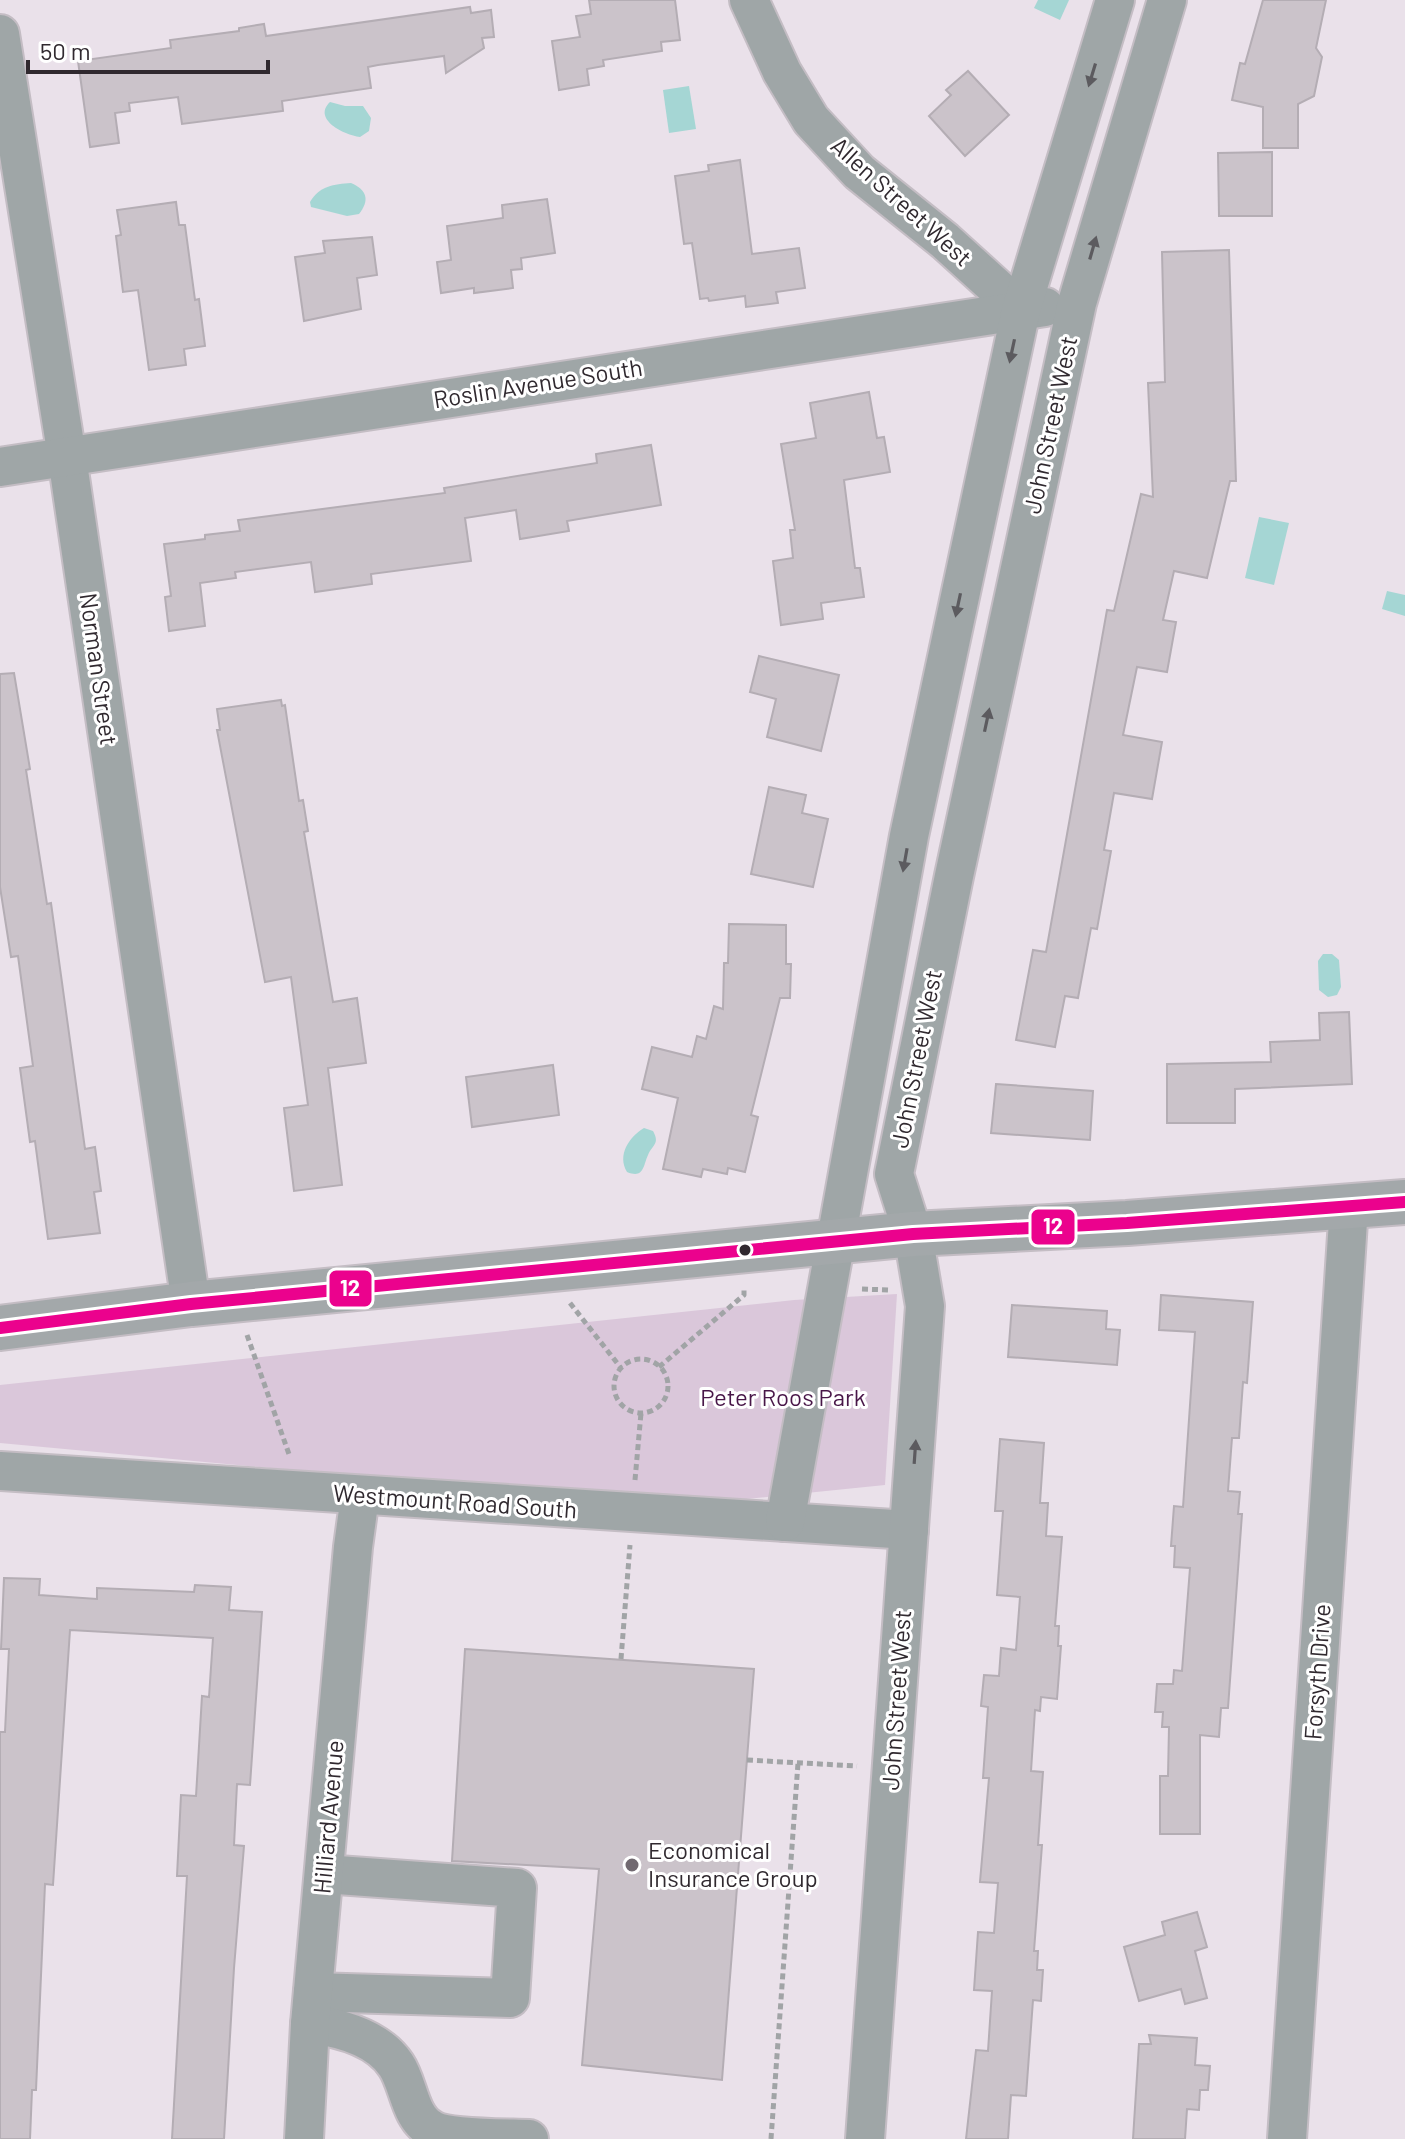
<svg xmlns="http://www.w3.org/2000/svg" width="1405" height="2139" font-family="Barlow,sans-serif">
<rect width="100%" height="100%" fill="#eae1ea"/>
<path fill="#dac7da" d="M 897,1294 L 885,1485 L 746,1499 L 325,1473 L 0,1443 L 0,1385 L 794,1300 Z"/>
<g fill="#a5d6d4">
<path d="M 1038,0 L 1069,0 L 1060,20 L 1034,8 Z"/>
<path d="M 689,86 L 696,129 L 669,133 L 663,90 Z"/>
<path d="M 330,102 L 345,106 L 363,106 L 371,118 L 369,131 L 360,137 C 344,135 312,119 330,102 Z"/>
<path d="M 351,183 C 367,190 370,200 359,214 L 347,216 L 311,207 L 310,202 C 319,186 334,184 351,183 Z"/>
<path d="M 1259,517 L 1289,523 L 1274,585 L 1245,578 Z"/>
<path d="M 1387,591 L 1405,595 L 1405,616 L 1382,609 Z"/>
<path d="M 1323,954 L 1332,954 L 1339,960 L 1341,987 L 1337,995 L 1328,997 L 1319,990 L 1318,961 Z"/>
<path d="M 644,1128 L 653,1131 C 660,1144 653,1144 648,1155 C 643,1166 644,1179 627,1172 C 617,1155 629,1137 644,1128 Z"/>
</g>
<g fill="#cbc3ca" stroke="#b4adb4" stroke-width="2">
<path d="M 589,0 L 675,0 L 680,40 L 661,42 L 662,51 L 603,60 L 604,66 L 587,69 L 589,85 L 559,90 L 552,41 L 580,37 L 576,16 L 591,14 Z"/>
<path d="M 1263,0 L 1326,0 L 1316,48 L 1322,57 L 1314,96 L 1298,104 L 1298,148 L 1263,148 L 1263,107 L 1232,100 L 1240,63 L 1245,64 Z"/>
<path d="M 470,7 L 471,13 L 491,10 L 494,37 L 482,38 L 484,48 L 446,73 L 444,56 L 378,65 L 368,67 L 371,88 L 282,101 L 283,111 L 182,124 L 178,97 L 129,103 L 130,111 L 115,113 L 119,143 L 90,147 L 78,61 L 171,48 L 170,40 L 239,31 L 239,28 L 264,24 L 266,36 Z"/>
<path d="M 968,71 L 1009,115 L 965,156 L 929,116 L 951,95 L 946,90 Z"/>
<path d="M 1272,152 L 1272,216 L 1219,216 L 1218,153 Z"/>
<path d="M 740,160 L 752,254 L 799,248 L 805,288 L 776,292 L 778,303 L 746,307 L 745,296 L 709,301 L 708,298 L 700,299 L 692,243 L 684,244 L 675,176 L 709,171 L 708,165 Z"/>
<path d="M 547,199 L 555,253 L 521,258 L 522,269 L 511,270 L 513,288 L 474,293 L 474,288 L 441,293 L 437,262 L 451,260 L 447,226 L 503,218 L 502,205 Z"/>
<path d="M 176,202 L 179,225 L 185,225 L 195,300 L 199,299 L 205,346 L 184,349 L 186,365 L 149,370 L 138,290 L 123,292 L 116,236 L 121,235 L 117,210 Z"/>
<path d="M 372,237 L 377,275 L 357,278 L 361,309 L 304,321 L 295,257 L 325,253 L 323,241 Z"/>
<path d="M 1229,250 L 1236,481 L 1230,481 L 1207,578 L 1174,571 L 1163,620 L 1176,622 L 1167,672 L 1137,667 L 1123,735 L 1162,742 L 1152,799 L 1114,793 L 1104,850 L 1111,851 L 1097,929 L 1091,928 L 1078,998 L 1065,996 L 1055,1047 L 1016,1040 L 1033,950 L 1046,952 L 1107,610 L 1114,611 L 1141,494 L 1153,497 L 1148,383 L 1165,382 L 1162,252 Z"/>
<path d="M 869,392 L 877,438 L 884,437 L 890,472 L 844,480 L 855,568 L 860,568 L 864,597 L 821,603 L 823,619 L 781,625 L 773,561 L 793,558 L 790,530 L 795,530 L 781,444 L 816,438 L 810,403 Z"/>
<path d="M 651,445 L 661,505 L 567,521 L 569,531 L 520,539 L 516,510 L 465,518 L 471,561 L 371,574 L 372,584 L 315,592 L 311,562 L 235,572 L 236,578 L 200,583 L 205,626 L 169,631 L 165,597 L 171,596 L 164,544 L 205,539 L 205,535 L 240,531 L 238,520 L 445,493 L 444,488 L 597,463 L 596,454 Z"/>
<path d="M 759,656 L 839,675 L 821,751 L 767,737 L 776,699 L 750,692 Z"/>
<path d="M 14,673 L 30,769 L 26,770 L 47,904 L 51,903 L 85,1149 L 95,1147 L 101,1191 L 94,1192 L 100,1233 L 48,1239 L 35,1141 L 30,1142 L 20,1068 L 33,1066 L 18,956 L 11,957 L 0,887 L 0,674 Z"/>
<path d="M 281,700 L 282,706 L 285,705 L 299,801 L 303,800 L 308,831 L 304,832 L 333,1002 L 357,998 L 366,1063 L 328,1068 L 342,1185 L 294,1191 L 284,1108 L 308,1105 L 291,977 L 265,982 L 217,730 L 220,730 L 217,709 Z"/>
<path d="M 769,787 L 806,795 L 802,813 L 828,819 L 813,887 L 751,874 Z"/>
<path d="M 729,924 L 786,925 L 786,964 L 791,964 L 790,998 L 780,998 L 751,1115 L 758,1117 L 745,1172 L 728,1168 L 727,1174 L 703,1169 L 701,1177 L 663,1169 L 678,1098 L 642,1089 L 652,1047 L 692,1057 L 697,1036 L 706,1039 L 714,1006 L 723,1009 L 724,963 L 728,963 Z"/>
<path d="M 1349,1012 L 1352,1084 L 1235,1089 L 1235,1123 L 1167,1123 L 1167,1064 L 1271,1062 L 1270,1042 L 1320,1040 L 1319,1013 Z"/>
<path d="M 553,1065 L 559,1115 L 472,1127 L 466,1077 Z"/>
<path d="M 996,1084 L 1093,1091 L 1090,1140 L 991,1133 Z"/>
<path d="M 1161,1295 L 1253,1302 L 1247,1383 L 1243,1382 L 1239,1438 L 1232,1438 L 1228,1491 L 1240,1492 L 1238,1514 L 1242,1514 L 1228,1708 L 1221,1708 L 1219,1737 L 1200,1735 L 1200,1834 L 1160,1834 L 1160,1776 L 1168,1776 L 1169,1727 L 1162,1727 L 1163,1712 L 1155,1712 L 1157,1684 L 1173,1684 L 1174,1670 L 1182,1671 L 1190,1568 L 1174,1567 L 1175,1546 L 1171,1546 L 1174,1506 L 1183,1507 L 1195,1332 L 1159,1330 Z"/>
<path d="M 1012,1305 L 1107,1311 L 1106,1329 L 1120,1330 L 1117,1365 L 1008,1357 Z"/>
<path d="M 1000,1439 L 1044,1443 L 1040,1503 L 1048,1503 L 1046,1536 L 1062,1537 L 1055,1626 L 1059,1626 L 1058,1646 L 1061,1646 L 1057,1699 L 1041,1697 L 1040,1711 L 1035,1710 L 1031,1771 L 1043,1772 L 1038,1845 L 1042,1845 L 1034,1951 L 1038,1951 L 1037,1970 L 1043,1970 L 1041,2001 L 1033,2000 L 1026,2096 L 1011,2095 L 1008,2139 L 966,2139 L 976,2050 L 988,2051 L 992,1991 L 974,1990 L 978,1932 L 994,1933 L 998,1883 L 980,1882 L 989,1778 L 983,1778 L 988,1707 L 981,1706 L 984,1675 L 999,1676 L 1001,1648 L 1016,1650 L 1020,1597 L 997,1595 L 1003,1511 L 995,1511 Z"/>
<path d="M 4,1578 L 40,1579 L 39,1595 L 97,1599 L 97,1588 L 194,1592 L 195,1585 L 231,1587 L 229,1610 L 262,1612 L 250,1785 L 237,1784 L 234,1845 L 244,1846 L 234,1968 L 224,2139 L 172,2139 L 187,1876 L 177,1876 L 181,1795 L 196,1796 L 202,1696 L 209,1697 L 213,1638 L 70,1630 L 53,1885 L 45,1884 L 36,2090 L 32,2090 L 30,2139 L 0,2139 L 0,1732 L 5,1732 L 9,1649 L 1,1649 Z"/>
<path d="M 465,1649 L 754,1669 L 722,2080 L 582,2065 L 599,1869 L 452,1861 Z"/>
<path d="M 1197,1912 L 1207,1947 L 1195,1951 L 1207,1998 L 1185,2004 L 1181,1989 L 1139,2001 L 1124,1947 L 1165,1935 L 1162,1922 Z"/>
<path d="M 1149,2035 L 1197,2038 L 1195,2065 L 1210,2066 L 1208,2090 L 1200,2090 L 1199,2110 L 1187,2109 L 1185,2139 L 1133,2139 L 1139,2044 L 1151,2044 Z"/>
</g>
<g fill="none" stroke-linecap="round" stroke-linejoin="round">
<defs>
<g id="minor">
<path d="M 749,0 L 782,72 L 811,120 L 859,172 L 945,241 L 1021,310"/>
<path d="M 0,34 L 67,457 L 191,1304"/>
<path d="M 0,467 L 1045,307"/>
<path d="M 0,1471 L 909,1530"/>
<path d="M 785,1522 L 909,836 L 1021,310 L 1115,0"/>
<path d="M 313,1992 L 510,1998 L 517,1888 L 324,1874"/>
<path d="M 310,2024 C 340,2028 378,2038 396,2065 C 409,2084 409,2117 431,2129 C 447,2139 508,2138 529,2139"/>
<path d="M 304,2139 L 310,2024 L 353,1547 L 360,1496"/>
<path d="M 865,2139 L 925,1306 L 913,1234 L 894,1174 L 954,876 L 1077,303 L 1167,0"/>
<path d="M 1287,2139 L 1349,1206"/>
</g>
<path id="major" d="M 0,1328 L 191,1304 L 913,1234 L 1127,1223 L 1405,1202"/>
</defs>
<use href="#minor" stroke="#c4bdc4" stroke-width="42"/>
<use href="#major" stroke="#c4bdc4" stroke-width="48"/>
<g stroke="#a1a4a6" stroke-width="5" stroke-dasharray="6 4" stroke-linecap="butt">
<path d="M 862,1289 L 888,1290"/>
<path d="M 570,1303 L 621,1368"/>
<path d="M 247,1335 L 290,1457"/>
<circle cx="641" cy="1386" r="27"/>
<path d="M 659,1367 L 744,1295 L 744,1287"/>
<path d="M 635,1480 L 641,1413"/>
<path d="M 621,1659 L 630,1545"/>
<path d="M 747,1760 L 857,1766"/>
<path d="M 771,2139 L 798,1763"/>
</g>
<use href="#minor" stroke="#9fa6a7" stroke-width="38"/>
<use href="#major" stroke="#a3a8aa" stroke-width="44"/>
<defs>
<path id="bus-1" d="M 0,1328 L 191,1304 L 913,1234 L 1127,1223 L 1405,1202"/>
</defs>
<use href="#bus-1" stroke="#fff" stroke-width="18"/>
<use href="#bus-1" stroke="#eb028d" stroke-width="12"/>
</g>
<defs><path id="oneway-solid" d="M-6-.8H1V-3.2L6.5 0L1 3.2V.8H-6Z" transform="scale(2)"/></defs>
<g fill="#5c5b5f">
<use href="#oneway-solid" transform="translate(1092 75) rotate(107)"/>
<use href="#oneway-solid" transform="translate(1093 248) rotate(-74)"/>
<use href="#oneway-solid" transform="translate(1012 351) rotate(102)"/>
<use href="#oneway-solid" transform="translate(958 605) rotate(102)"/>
<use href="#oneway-solid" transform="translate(987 720) rotate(-78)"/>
<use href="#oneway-solid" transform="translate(905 860) rotate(100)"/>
<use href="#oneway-solid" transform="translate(915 1452) rotate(-86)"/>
</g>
<circle fill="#30292f" stroke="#fff" stroke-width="3" cx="745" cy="1250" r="7"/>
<circle fill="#716970" stroke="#fff" stroke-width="3" cx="632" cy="1865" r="8"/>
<g text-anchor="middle" stroke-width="6" stroke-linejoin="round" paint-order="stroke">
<g font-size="24" fill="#30292f" stroke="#fff">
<text transform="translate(901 202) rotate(42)" y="8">Allen Street West</text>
<text transform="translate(538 384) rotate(-9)" y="8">Roslin Avenue South</text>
<text transform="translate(1051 425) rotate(-78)" y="8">John Street West</text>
<text transform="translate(98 669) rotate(82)" y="8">Norman Street</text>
<text transform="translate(917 1059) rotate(-79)" y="8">John Street West</text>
<text transform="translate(455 1502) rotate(4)" y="8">Westmount Road South</text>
<text transform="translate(1318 1672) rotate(-86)" y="8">Forsyth Drive</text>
<text transform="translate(897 1700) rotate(-86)" y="8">John Street West</text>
<text transform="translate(329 1817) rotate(-85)" y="8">Hilliard Avenue</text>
</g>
<g font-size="24" fill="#481648" stroke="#fff">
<text x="783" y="1406">Peter Roos Park</text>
</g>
<g font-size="24" fill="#30292f" stroke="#fff" text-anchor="start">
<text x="648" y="1859">Economical<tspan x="648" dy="28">Insurance Group</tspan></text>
</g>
</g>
<g stroke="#fff" stroke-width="3">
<rect x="1030" y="1208" width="46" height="38" rx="8" fill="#eb028d"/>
<rect x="328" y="1269" width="45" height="39" rx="8" fill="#eb028d"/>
</g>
<g font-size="22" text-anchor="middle" font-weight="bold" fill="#fff">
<text x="1053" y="1234">12</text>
<text x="350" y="1296">12</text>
</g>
<path d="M28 60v12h240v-12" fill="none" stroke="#30292f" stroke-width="4"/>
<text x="40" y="60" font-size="24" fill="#30292f" stroke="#ffffff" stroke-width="6" paint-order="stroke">50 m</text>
</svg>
